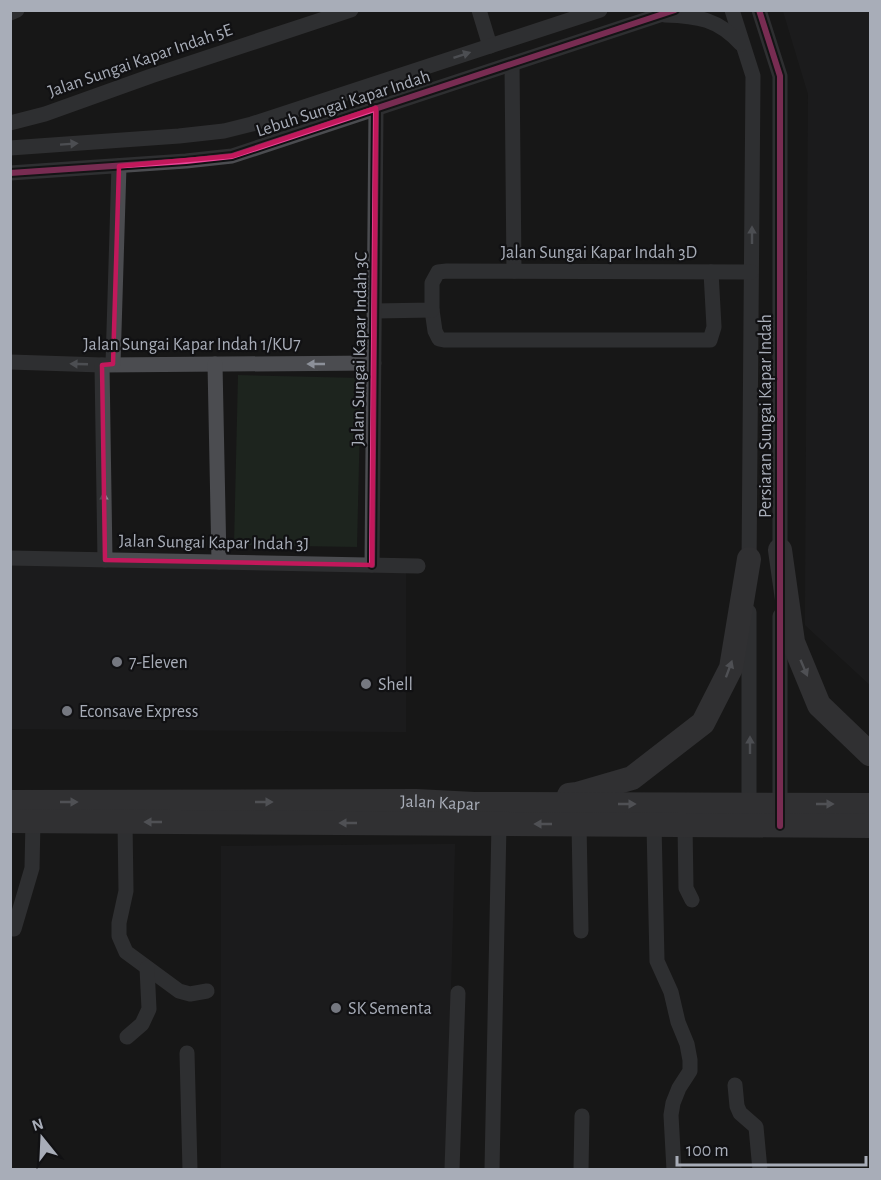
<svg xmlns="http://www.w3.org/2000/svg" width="881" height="1180" font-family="'Alegreya Sans',sans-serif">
<rect width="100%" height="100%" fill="#171717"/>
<g fill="#212123">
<path d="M 783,11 L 870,11 L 870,685 L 805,625 L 808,94 Z"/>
<path d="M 11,563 L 406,572 L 406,732 L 11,729 Z"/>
<path d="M 455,844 L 446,1169 L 221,1169 L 221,846 Z"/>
</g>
<path fill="#1d241e" d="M 238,375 L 361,378 L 357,547 L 234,545 Z"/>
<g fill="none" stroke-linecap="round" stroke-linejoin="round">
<g stroke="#4b4c50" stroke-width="15">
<path d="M 479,10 L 490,46"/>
<path d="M 732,10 L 753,76 L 749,567"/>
<path d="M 759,10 L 780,76 L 780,559"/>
<path d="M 10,13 L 17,10"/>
<path d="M 665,15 C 698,16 718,19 741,44"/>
<path d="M 512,64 L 514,271"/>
<path d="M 10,123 L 45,114 L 151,76 L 351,10"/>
<path d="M 10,148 L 179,136 L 224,131 L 252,124 L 600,10"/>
<path d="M 10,173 L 186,161 L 232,156 L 675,10"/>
<path d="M 432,310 L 435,331 L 439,339 L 444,340 L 710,340 L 714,327 L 711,272"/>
<path d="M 375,311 L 432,310 L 432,283 L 438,272 L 447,271 L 751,272"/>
<path d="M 10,362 L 102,365 L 374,363"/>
<path d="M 113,364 L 119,166"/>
<path d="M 215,364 L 219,562"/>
<path d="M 102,365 L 105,560"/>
<path d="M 10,558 L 418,566"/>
<path d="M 372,565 L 376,108"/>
<path d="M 749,612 L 749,813"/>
<path d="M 780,616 L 780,814"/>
<path d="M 125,822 L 126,891 L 119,923 L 119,936 L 126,952 L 179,991 L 190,994 L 207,991"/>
<path d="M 579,824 L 581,931"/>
<path d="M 654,825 L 657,961 L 671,992 L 678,1022 L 687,1044 L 690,1060 L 690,1071 L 679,1088 L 673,1103 L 671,1115 L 674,1170"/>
<path d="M 685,825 L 686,888 L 692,900"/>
<path d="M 14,929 L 32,868 L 33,821"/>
<path d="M 127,1037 L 142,1024 L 149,1009 L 147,968"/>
<path d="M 187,1053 L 190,1170"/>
<path d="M 735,1085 L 737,1106 L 740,1113 L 756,1127 L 760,1170"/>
<path d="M 452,1170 L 458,993"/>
<path d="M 492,1170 L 499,824"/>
<path d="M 581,1170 L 582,1116"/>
</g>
<g stroke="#4e4e52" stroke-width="24">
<path d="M 780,550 L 793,642 L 819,705 L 870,754"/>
<path d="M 569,795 L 577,794 L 632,778 L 703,723 L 731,668 L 749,559"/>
<path id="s1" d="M 10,802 L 416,801 L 474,804 L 870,805"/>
<path d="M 10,821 L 870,826"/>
</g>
<defs>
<g id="cycleway">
<path d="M 759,10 L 780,76 L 780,826"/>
<path d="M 10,173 L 186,161 L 232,156 L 675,10"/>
<path d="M 372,565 L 376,108"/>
</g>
</defs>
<use href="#cycleway" stroke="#111113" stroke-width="10"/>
<use href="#cycleway" stroke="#ed469a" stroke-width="6"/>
</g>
<defs><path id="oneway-solid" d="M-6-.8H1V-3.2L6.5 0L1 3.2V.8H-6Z" transform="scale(1.5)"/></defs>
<g fill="#8c9099">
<use href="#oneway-solid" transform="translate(462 55) rotate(-18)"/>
<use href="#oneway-solid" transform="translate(69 144) rotate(-4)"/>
<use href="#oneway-solid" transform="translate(752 235) rotate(-90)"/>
<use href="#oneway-solid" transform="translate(79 364) rotate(-178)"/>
<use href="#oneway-solid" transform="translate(316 364) rotate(180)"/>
<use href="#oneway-solid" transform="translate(104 501) rotate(-91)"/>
<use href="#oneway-solid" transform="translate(750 745) rotate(-90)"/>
</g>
<g fill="#92959e">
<use href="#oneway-solid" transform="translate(804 668) rotate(67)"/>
<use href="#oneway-solid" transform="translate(729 669) rotate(-70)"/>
<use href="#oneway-solid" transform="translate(69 802)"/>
<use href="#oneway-solid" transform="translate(264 802)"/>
<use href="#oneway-solid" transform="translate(627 804)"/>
<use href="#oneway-solid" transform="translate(825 804)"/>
<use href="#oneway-solid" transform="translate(153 822) rotate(-180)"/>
<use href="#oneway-solid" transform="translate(348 823) rotate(-180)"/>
<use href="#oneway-solid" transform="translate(543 824) rotate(-180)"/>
</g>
<path d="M0 0H881V1180H0ZM 376,108 L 372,565 L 105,560 L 102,365 L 113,364 L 119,166 L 232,156 Z" fill="#171717" fill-opacity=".55" fill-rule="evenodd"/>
<path fill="none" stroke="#c2185b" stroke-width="4.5" stroke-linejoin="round" d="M 376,108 L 372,565 L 105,560 L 102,365 L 113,364 L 119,166 L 232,156 Z"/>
<g fill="#757880" stroke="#111113" stroke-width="2">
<circle cx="117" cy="662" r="6"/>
<circle cx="366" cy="684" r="6"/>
<circle cx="67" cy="711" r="6"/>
<circle cx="336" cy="1008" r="6"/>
</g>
<g text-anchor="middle" stroke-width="4.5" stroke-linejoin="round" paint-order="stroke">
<g font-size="18" fill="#a8adb8" stroke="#111113">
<text transform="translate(140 60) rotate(-19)" y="6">Jalan Sungai Kapar Indah 5E</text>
<text transform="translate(343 103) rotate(-18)" y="6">Lebuh Sungai Kapar Indah</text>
<text x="599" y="258">Jalan Sungai Kapar Indah 3D</text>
<text x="192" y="350">Jalan Sungai Kapar Indah 1/KU7</text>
<text transform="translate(359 349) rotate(-89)" y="6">Jalan Sungai Kapar Indah 3C</text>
<text transform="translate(765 416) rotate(-90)" y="6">Persiaran Sungai Kapar Indah</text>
<text transform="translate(214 542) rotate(1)" y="6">Jalan Sungai Kapar Indah 3J</text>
<text dy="6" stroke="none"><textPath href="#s1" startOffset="430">Jalan Kapar</textPath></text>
</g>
<g font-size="18" fill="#a8adb8" stroke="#111113" text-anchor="start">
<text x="129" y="668">7-Eleven</text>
<text x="378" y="690">Shell</text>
<text x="79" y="717">Econsave Express</text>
<text x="348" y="1014">SK Sementa</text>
</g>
</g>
<rect width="881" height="1180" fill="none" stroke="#a8adb8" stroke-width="24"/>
<g transform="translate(42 1138) rotate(342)" stroke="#111113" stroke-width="4.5" paint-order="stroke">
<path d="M0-4.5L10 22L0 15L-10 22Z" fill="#a8adb8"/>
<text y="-9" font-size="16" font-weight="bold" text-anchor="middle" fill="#a8adb8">N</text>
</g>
<path d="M677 1156v9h189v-9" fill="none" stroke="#a8adb8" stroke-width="3"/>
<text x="686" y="1156" font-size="18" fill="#a8adb8" stroke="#111113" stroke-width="4.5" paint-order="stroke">100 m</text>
</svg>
